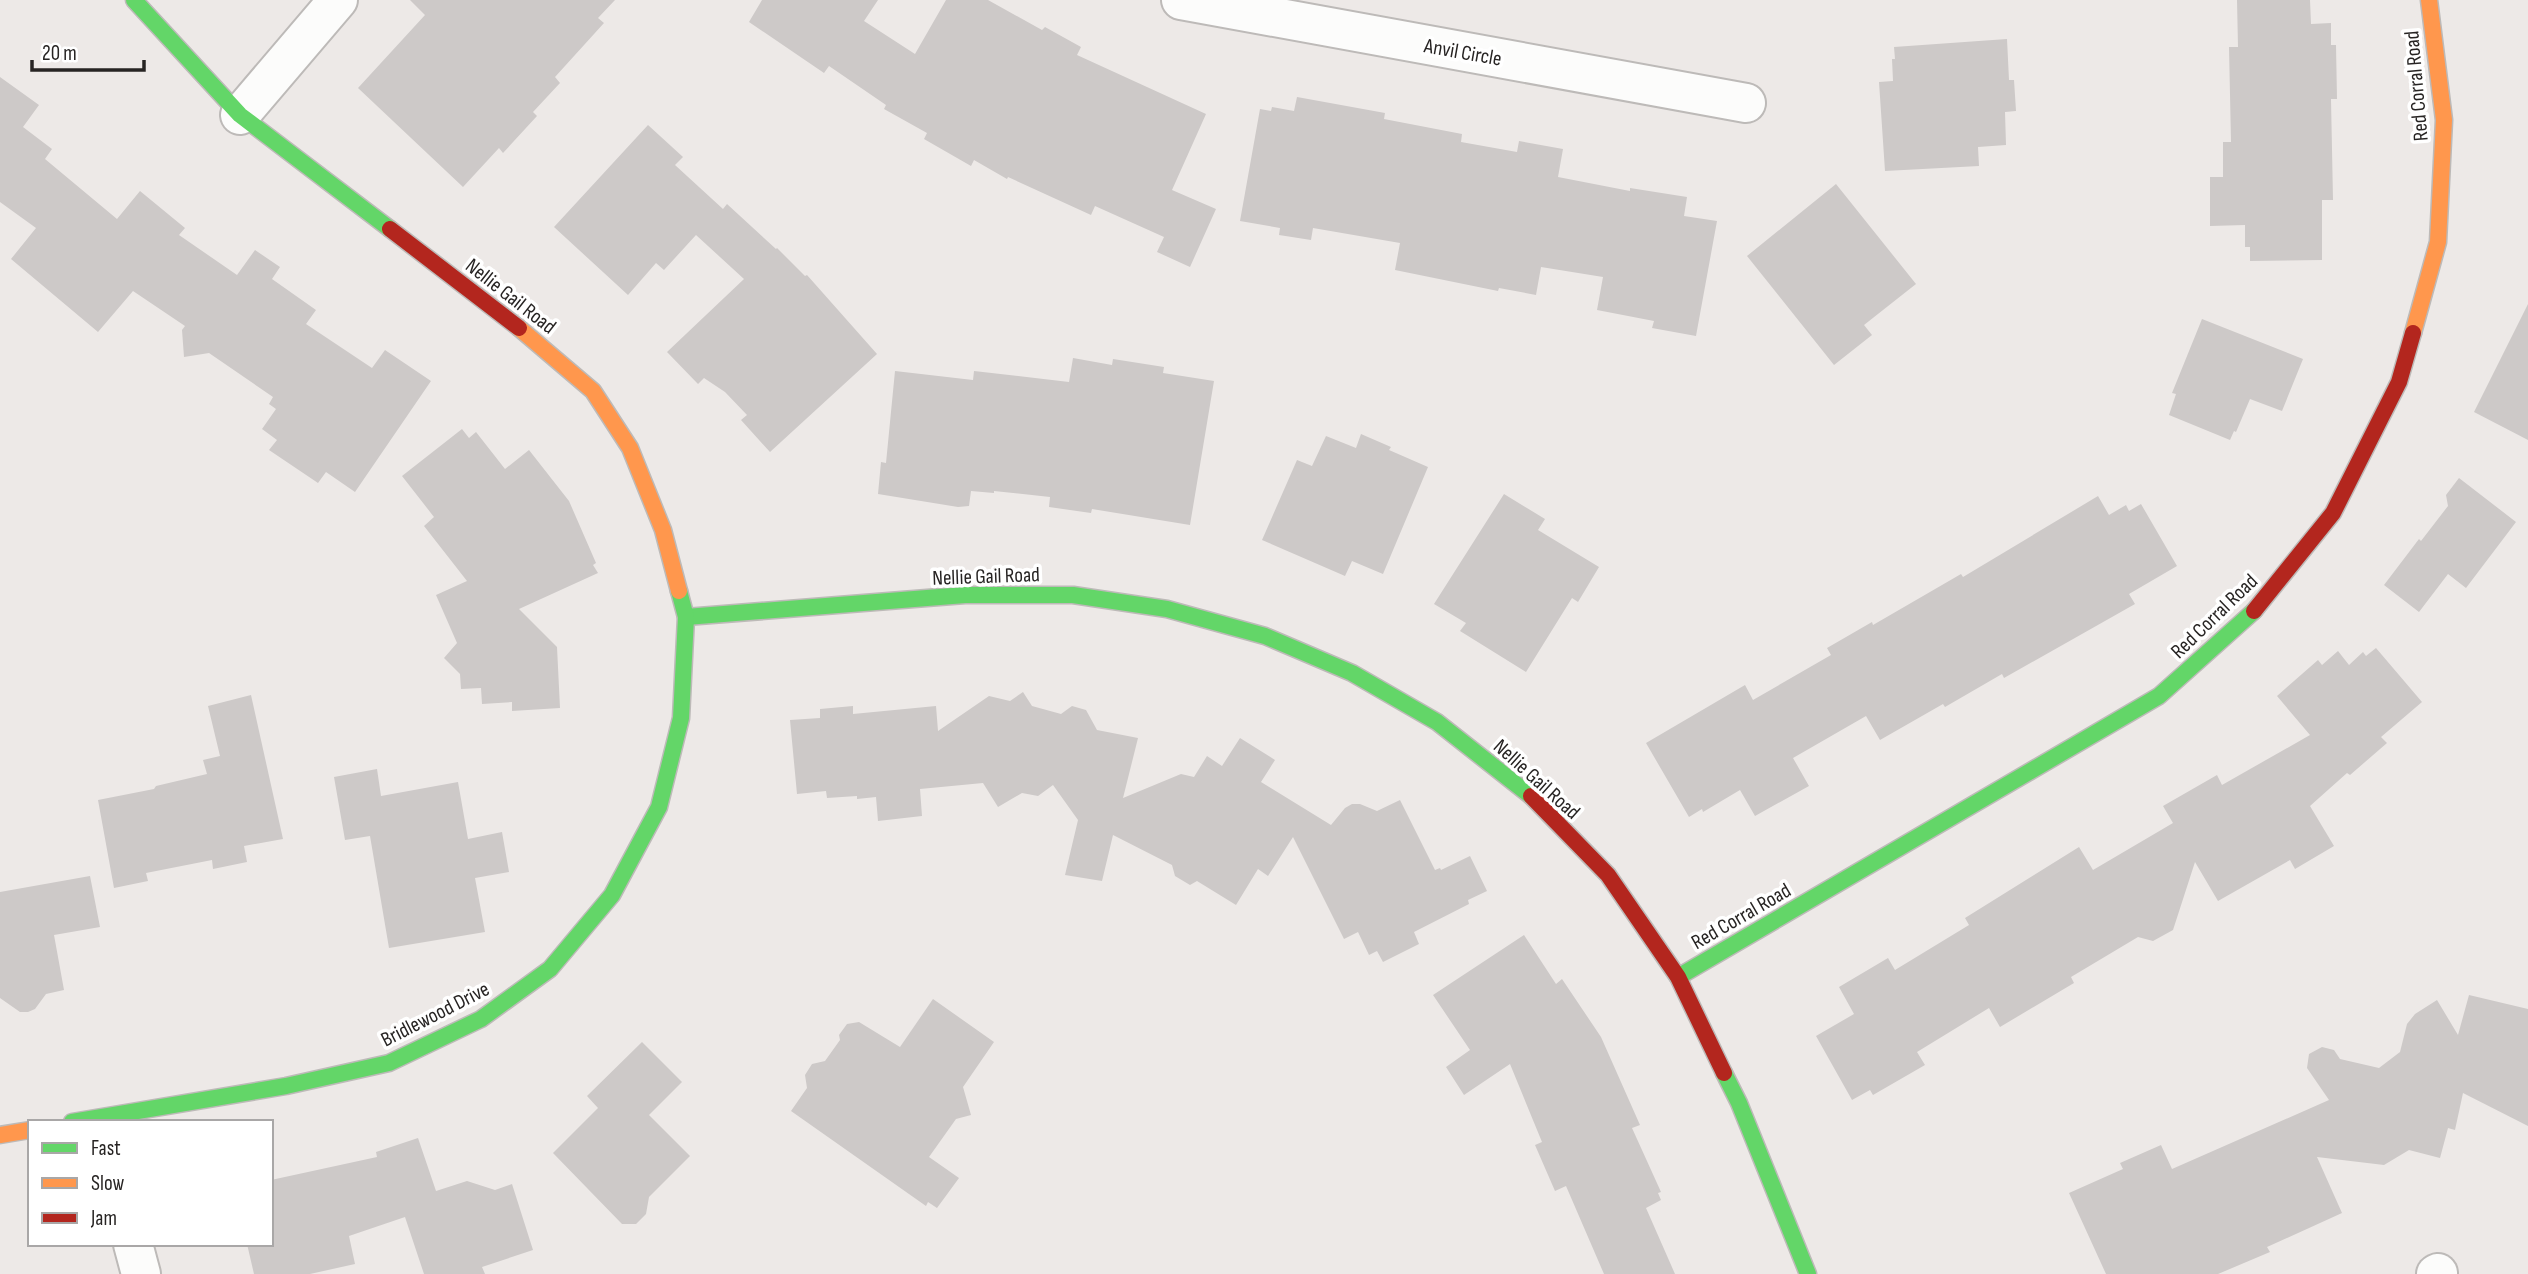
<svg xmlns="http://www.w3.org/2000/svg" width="2528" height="1274" font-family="'Sofia Sans Condensed',sans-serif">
<rect width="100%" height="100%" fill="#ede9e7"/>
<g fill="#cdc9c8">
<path d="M 410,0 L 615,0 L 598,18 L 604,23 L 555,77 L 560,83 L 533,112 L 537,116 L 503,153 L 499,148 L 463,187 L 358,88 L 425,15 Z"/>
<path d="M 762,0 L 878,0 L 864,21 L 915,54 L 946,0 L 988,0 L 1042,30 L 1045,27 L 1081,47 L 1077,55 L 1206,114 L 1172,190 L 1216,209 L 1190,267 L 1157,252 L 1164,237 L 1095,206 L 1091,215 L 1008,177 L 1007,179 L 974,160 L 971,166 L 924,139 L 927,133 L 884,109 L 886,105 L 829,66 L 824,73 L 749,22 Z"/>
<path d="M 2237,0 L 2310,0 L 2311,24 L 2331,23 L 2331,45 L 2336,45 L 2337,99 L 2331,99 L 2333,200 L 2322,200 L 2322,260 L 2250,261 L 2250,247 L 2245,247 L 2245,225 L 2210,226 L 2210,177 L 2223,177 L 2223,142 L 2231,142 L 2229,47 L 2238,47 Z"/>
<path d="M 2007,39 L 2009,80 L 2014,80 L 2016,111 L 2005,112 L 2006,145 L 1978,147 L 1979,166 L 1885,171 L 1879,82 L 1893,81 L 1892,59 L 1895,59 L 1894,47 Z"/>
<path d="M 0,77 L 39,105 L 23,127 L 52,149 L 45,159 L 117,219 L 140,191 L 185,228 L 179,235 L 237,275 L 255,250 L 280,267 L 272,279 L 316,310 L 306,324 L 372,368 L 385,350 L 431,381 L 355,492 L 326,472 L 318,483 L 269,450 L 277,440 L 262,429 L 276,409 L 269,404 L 273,397 L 209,353 L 184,357 L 182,330 L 185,326 L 133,291 L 98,332 L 11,259 L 36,228 L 0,202 Z"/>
<path d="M 1297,97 L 1385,113 L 1384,119 L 1462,134 L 1461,142 L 1517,152 L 1519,141 L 1563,149 L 1558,177 L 1630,191 L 1630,188 L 1687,197 L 1684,216 L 1717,221 L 1696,336 L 1652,328 L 1654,321 L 1597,310 L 1603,277 L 1541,267 L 1536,295 L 1499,288 L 1498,291 L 1395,270 L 1400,243 L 1313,228 L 1311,240 L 1279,235 L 1280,228 L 1240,221 L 1260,109 L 1271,111 L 1272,107 L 1294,111 Z"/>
<path d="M 648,125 L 683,157 L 675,165 L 723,209 L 727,204 L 776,249 L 777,248 L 805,276 L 807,275 L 877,354 L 770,452 L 741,420 L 747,415 L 725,392 L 704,378 L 698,384 L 667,352 L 744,279 L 696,235 L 664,270 L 656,263 L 628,295 L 554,227 Z"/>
<path d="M 1836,184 L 1916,284 L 1864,325 L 1872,335 L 1834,365 L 1747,256 Z"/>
<path d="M 2528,304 L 2528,440 L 2474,412 Z"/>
<path d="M 2202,319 L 2303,359 L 2282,411 L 2250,399 L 2236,432 L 2234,431 L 2230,440 L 2169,415 L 2176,394 L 2172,393 Z"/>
<path d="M 1073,358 L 1112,365 L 1113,359 L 1164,367 L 1163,373 L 1214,381 L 1190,525 L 1092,509 L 1091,513 L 1049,507 L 1050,497 L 994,491 L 994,493 L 971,491 L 969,506 L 958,507 L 878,494 L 881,462 L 886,463 L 895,371 L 973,380 L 974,371 L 1069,382 Z"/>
<path d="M 462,429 L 469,438 L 476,432 L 505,469 L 529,450 L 569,501 L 596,563 L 593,565 L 598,573 L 519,609 L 557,647 L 560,708 L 512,711 L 512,702 L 482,704 L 481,688 L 461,689 L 460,674 L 444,658 L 457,643 L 436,595 L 467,581 L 424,526 L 434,517 L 402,476 Z"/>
<path d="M 1361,434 L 1391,447 L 1389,450 L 1428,467 L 1383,574 L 1352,561 L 1345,576 L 1262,540 L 1297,460 L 1312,466 L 1326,436 L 1356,448 Z"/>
<path d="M 2459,478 L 2516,522 L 2466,588 L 2448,574 L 2419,612 L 2384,585 L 2419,539 L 2421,541 L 2448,506 L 2446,495 Z"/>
<path d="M 1504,494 L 1545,519 L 1538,530 L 1599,567 L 1578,602 L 1572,598 L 1526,672 L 1460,631 L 1466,623 L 1434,604 Z"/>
<path d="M 2098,496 L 2109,515 L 2126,505 L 2129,511 L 2141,504 L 2177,566 L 2129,594 L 2135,604 L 2004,678 L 2002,674 L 1945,707 L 1943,704 L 1880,740 L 1866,716 L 1793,758 L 1809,786 L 1755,816 L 1740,790 L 1703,812 L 1702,809 L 1689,817 L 1646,743 L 1745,685 L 1753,700 L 1831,655 L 1827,648 L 1872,622 L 1873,625 L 1961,574 L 1963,577 Z"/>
<path d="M 2376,648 L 2422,702 L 2381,737 L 2387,743 L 2350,775 L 2347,773 L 2310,806 L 2334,846 L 2295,869 L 2290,860 L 2218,901 L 2195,862 L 2173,930 L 2153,941 L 2138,937 L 2071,977 L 2074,983 L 2000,1027 L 1989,1008 L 1917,1052 L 1925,1065 L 1873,1095 L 1870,1090 L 1852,1100 L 1816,1036 L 1854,1014 L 1839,987 L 1888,958 L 1895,970 L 1969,925 L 1965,918 L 2079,847 L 2093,870 L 2173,823 L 2163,806 L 2217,775 L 2222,785 L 2310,735 L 2277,696 L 2318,660 L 2322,665 L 2338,651 L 2349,665 L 2363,652 L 2366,656 Z"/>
<path d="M 1023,692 L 1032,706 L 1061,714 L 1072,706 L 1086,710 L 1097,730 L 1138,738 L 1123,798 L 1181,774 L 1194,777 L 1207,756 L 1222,766 L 1240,738 L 1275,760 L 1261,782 L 1331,825 L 1345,808 L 1352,804 L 1360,804 L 1377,811 L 1400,800 L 1435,870 L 1440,868 L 1441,870 L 1470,856 L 1487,891 L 1468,900 L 1469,904 L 1414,932 L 1419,944 L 1383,962 L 1377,951 L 1369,955 L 1358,932 L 1344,939 L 1293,837 L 1268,876 L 1258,869 L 1236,905 L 1197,881 L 1190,885 L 1175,876 L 1172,865 L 1113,835 L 1102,881 L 1065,875 L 1078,820 L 1053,785 L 1038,796 L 1022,793 L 998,807 L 983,783 L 920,789 L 922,816 L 878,821 L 876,797 L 857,799 L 857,796 L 827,798 L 826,791 L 797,794 L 790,720 L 820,718 L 820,709 L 853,706 L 853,714 L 936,706 L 938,731 L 989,696 L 1010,701 Z"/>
<path d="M 251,695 L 283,839 L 244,846 L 247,862 L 213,869 L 212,860 L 146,873 L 148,881 L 114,888 L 98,800 L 154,789 L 156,786 L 207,774 L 203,760 L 220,756 L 208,706 Z"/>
<path d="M 377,769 L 381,796 L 458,782 L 468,839 L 502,832 L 509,872 L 475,878 L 485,932 L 389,948 L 370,836 L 345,840 L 334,777 Z"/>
<path d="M 90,876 L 100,927 L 54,935 L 64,990 L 46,994 L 35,1009 L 28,1012 L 20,1012 L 0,998 L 0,892 Z"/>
<path d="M 1524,935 L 1556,984 L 1562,979 L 1601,1037 L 1640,1125 L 1632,1128 L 1661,1192 L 1658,1193 L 1661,1200 L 1646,1208 L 1675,1274 L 1604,1274 L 1566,1186 L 1555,1191 L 1535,1145 L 1542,1142 L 1510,1064 L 1464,1095 L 1446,1067 L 1470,1050 L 1433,995 Z"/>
<path d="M 2469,995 L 2528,1009 L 2528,1126 L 2463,1093 L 2455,1130 L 2448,1128 L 2440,1158 L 2409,1150 L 2384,1165 L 2317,1157 L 2342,1213 L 2267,1247 L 2270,1252 L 2218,1274 L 2106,1274 L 2069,1193 L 2123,1169 L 2120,1163 L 2161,1145 L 2172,1169 L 2329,1100 L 2307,1068 L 2309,1054 L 2322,1047 L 2334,1050 L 2340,1059 L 2379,1068 L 2400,1052 L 2407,1024 L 2415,1014 L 2437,1000 L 2458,1035 Z"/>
<path d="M 933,999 L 994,1042 L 963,1087 L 971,1115 L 956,1119 L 929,1157 L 959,1178 L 937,1208 L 928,1202 L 926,1206 L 791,1111 L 807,1088 L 805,1075 L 812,1064 L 825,1061 L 840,1040 L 839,1035 L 847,1024 L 859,1022 L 900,1047 Z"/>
<path d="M 642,1042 L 682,1082 L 649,1115 L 690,1156 L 649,1197 L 646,1214 L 636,1224 L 622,1224 L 553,1153 L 598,1108 L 587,1096 Z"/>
<path d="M 418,1138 L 436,1191 L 467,1181 L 495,1190 L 512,1184 L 533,1250 L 482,1267 L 485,1274 L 424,1274 L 405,1217 L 349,1236 L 355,1264 L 310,1274 L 254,1274 L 247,1244 L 271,1244 L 271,1180 L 377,1157 L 376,1152 Z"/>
</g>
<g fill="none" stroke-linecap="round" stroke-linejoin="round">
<defs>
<g id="street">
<path d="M 1181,0 L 1746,103"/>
<path d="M 240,115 L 338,0"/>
<path d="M 133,1244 L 141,1274"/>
<path d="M 2436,1274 L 2438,1273"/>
</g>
<g id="fast">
<path d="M 134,0 L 240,115 L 390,229"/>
<path d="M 686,617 L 965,595 L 1073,595 L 1167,609 L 1265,636 L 1352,673 L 1437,722 L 1531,796"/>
<path d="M 1678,977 L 2159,696 L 2254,611"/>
<path d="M 1724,1073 L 1739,1103 L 1808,1274"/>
<path d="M 72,1122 L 286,1086 L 389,1063 L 481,1019 L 550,969 L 612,895 L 659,807 L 681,718 L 686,617 L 679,591"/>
</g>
<g id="slow">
<path d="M 519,328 L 593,391 L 630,448 L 663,530 L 679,591"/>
<path d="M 2413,333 L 2438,242 L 2444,120 L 2429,0"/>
<path d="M 0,1135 L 30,1130"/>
</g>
<g id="jam">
<path d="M 390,229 L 519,328"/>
<path d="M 2254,611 L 2333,513 L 2399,382 L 2413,333"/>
<path d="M 1531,796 L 1608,875 L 1678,977 L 1724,1073"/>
</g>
</defs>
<use href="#street" stroke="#bdbab8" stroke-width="42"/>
<use href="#fast" stroke="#bdbab8" stroke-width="19"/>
<use href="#slow" stroke="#bdbab8" stroke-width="19"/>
<use href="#jam" stroke="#bdbab8" stroke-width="19"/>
<use href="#street" stroke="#fcfcfb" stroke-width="38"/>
<use href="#fast" stroke="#63d668" stroke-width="16"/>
<use href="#slow" stroke="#ff974d" stroke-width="16"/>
<use href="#jam" stroke="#b3261e" stroke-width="16"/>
</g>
<g text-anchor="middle" stroke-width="7" stroke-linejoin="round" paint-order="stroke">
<g font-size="21" fill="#272423" stroke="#fff">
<text transform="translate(1463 52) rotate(10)" y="7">Anvil Circle</text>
<text transform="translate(2416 86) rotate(-95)" y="7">Red Corral Road</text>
<text transform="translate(511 296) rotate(38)" y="7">Nellie Gail Road</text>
<text transform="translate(986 576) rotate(-2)" y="7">Nellie Gail Road</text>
<text transform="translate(2214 616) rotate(-44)" y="7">Red Corral Road</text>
<text transform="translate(1537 779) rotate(42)" y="7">Nellie Gail Road</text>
<text transform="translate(1741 916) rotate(-30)" y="7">Red Corral Road</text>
<text transform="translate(435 1014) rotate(-27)" y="7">Bridlewood Drive</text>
</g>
</g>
<rect x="28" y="1120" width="245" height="126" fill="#ffffff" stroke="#a9a7a7" stroke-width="2"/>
<rect x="42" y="1143" width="35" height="10" fill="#63d668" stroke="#a9a7a7" stroke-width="2"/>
<text x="91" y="1155" font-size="21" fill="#272423">Fast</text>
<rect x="42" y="1178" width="35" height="10" fill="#ff974d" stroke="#a9a7a7" stroke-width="2"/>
<text x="91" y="1190" font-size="21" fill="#272423">Slow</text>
<rect x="42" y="1213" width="35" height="10" fill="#b3261e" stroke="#a9a7a7" stroke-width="2"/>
<text x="91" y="1225" font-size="21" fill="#272423">Jam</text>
<path d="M32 60v10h112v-10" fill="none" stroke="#272423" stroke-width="3.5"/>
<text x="42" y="60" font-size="21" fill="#272423" stroke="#ffffff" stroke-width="5" paint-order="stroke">20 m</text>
</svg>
